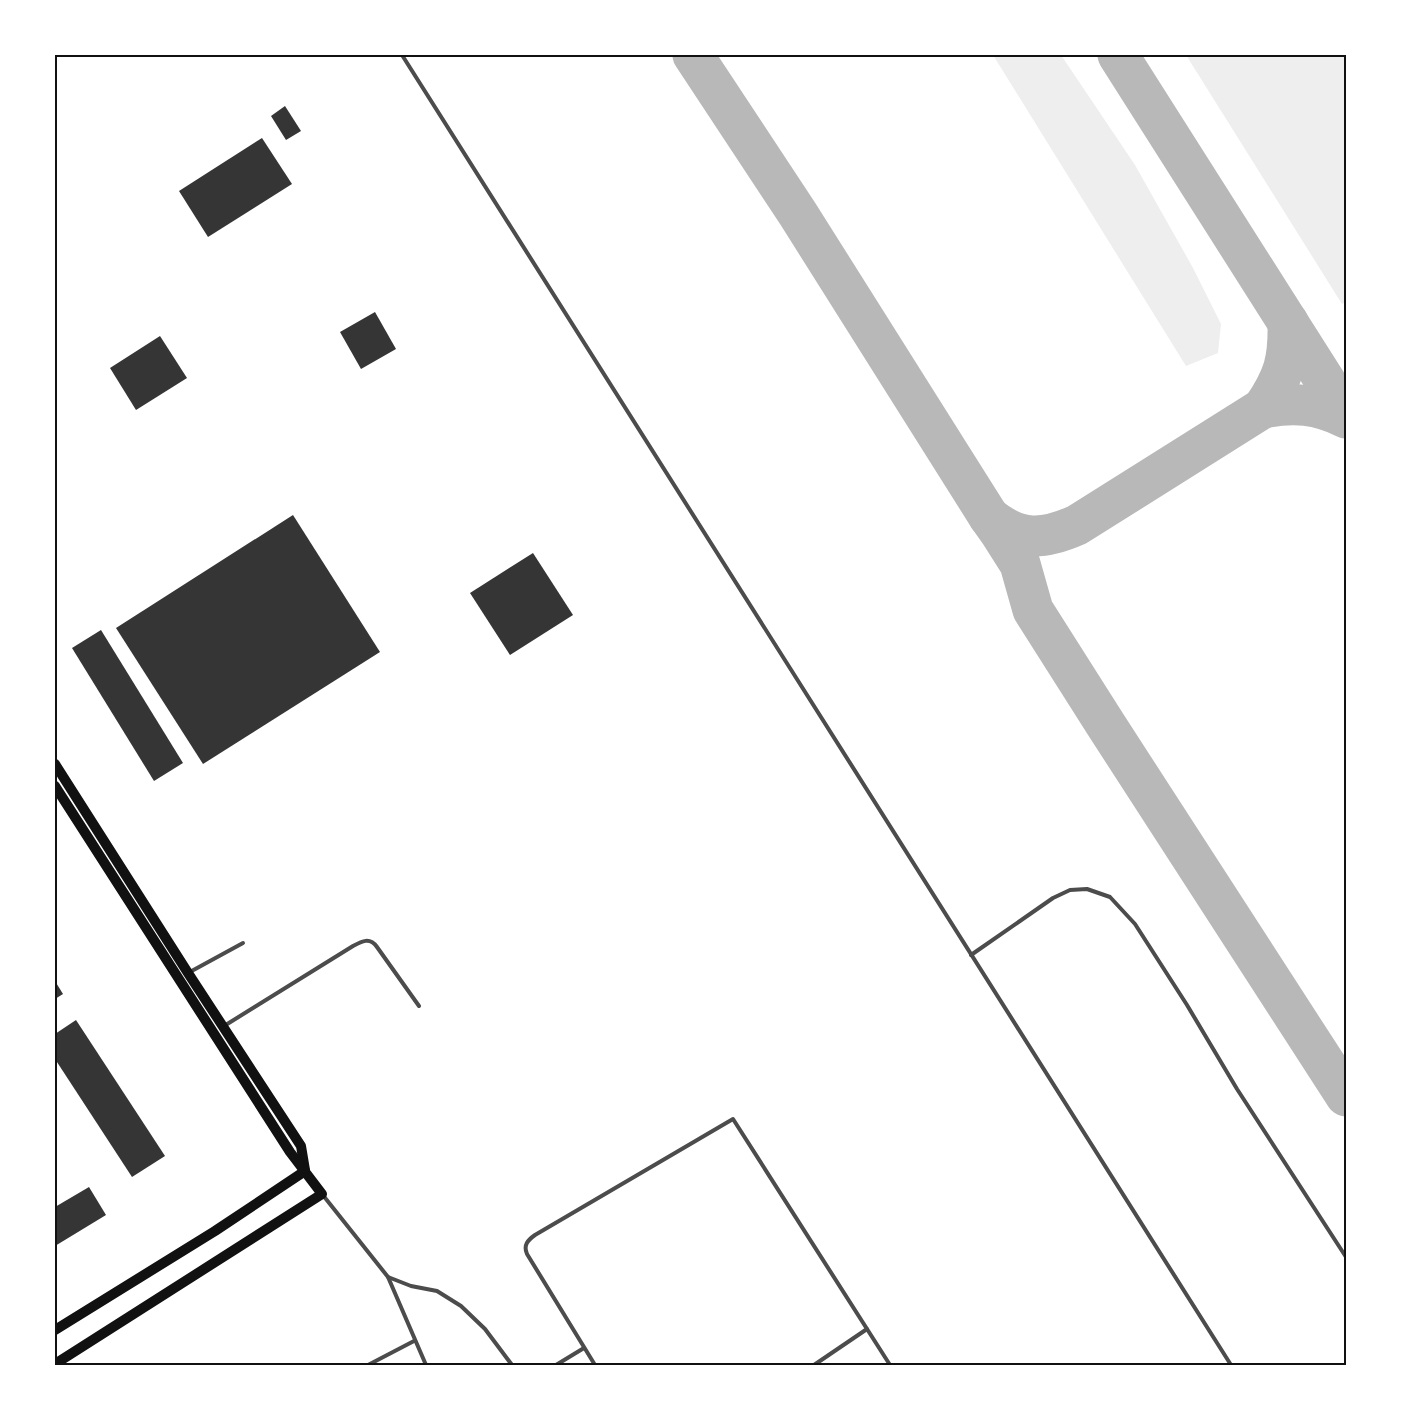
<svg xmlns="http://www.w3.org/2000/svg" width="1401" height="1420" font-family="'Work Sans',sans-serif">
<rect width="100%" height="100%" fill="#fff"/>
<g fill="#eee">
<path d="M 993,55 L 1061,55 L 1135,165 L 1193,268 L 1221,324 L 1218,353 L 1186,366 Z"/>
<path d="M 1186,55 L 1346,55 L 1346,302 L 1342,304 Z"/>
</g>
<g fill="none" stroke-linecap="round" stroke-linejoin="round">
<g stroke="#b8b8b8" stroke-width="41">
<path d="M 693,55 L 798,214 L 989,517 L 1001,534 L 1020,564 L 1033,610 L 1106,725 L 1346,1096"/>
<path d="M 1118,55 L 1346,414"/>
<path d="M 1288,322 C 1289,360 1284,377 1263,408 C 1295,402 1317,404 1346,418"/>
<path d="M 989,517 C 1020,542 1043,540 1077,525 L 1263,408"/>
</g>
</g>
<g fill="#353535">
<path d="M 285,106 L 301,131 L 286,140 L 271,116 Z"/>
<path d="M 262,138 L 292,184 L 208,237 L 179,191 Z"/>
<path d="M 375,312 L 396,349 L 361,369 L 340,332 Z"/>
<path d="M 160,336 L 187,378 L 136,410 L 110,368 Z"/>
<path d="M 293,515 L 380,652 L 203,764 L 116,628 Z"/>
<path d="M 533,553 L 573,615 L 510,655 L 470,593 Z"/>
<path d="M 101,630 L 183,763 L 154,781 L 72,648 Z"/>
<path d="M 55,981 L 63,994 L 55,999 Z"/>
<path d="M 76,1020 L 165,1156 L 132,1177 L 55,1059 L 55,1034 Z"/>
<path d="M 89,1187 L 106,1215 L 55,1246 L 55,1207 Z"/>
</g>
<g fill="none" stroke-linecap="round" stroke-linejoin="round">
<g stroke="#4c4c4c" stroke-width="4">
<path d="M 402,55 L 1231,1365"/>
<path d="M 971,955 L 1053,898 L 1070,890 L 1087,889 L 1110,897 L 1135,924 L 1187,1005 L 1237,1089 L 1346,1257"/>
<path d="M 188,973 L 243,943"/>
<path d="M 224,1026 L 353,946 C 362,941 370,937 377,947 L 419,1006"/>
<path d="M 322,1194 L 388,1277 L 411,1286 L 437,1291 L 461,1306 L 485,1329 L 512,1365"/>
<path d="M 388,1277 L 426,1365"/>
<path d="M 368,1365 L 414,1341"/>
<path d="M 556,1365 L 584,1348"/>
<path d="M 595,1365 L 527,1254 C 523,1245 528,1240 535,1235 L 733,1119 L 890,1365"/>
<path d="M 814,1365 L 867,1329"/>
</g>
<g stroke="#111" stroke-width="10">
<path d="M 55,764 L 188,973 L 301,1146 L 305,1170"/>
<path d="M 55,786 L 290,1152 L 322,1194 L 55,1364"/>
<path d="M 55,1330 L 215,1231 L 305,1171"/>
</g>
</g>
<rect width="1401" height="1420" fill="none" stroke="#ffffff" stroke-width="112"/>
<rect x="56" y="56" width="1289" height="1308" fill="none" stroke="#111" stroke-width="2"/>
</svg>
